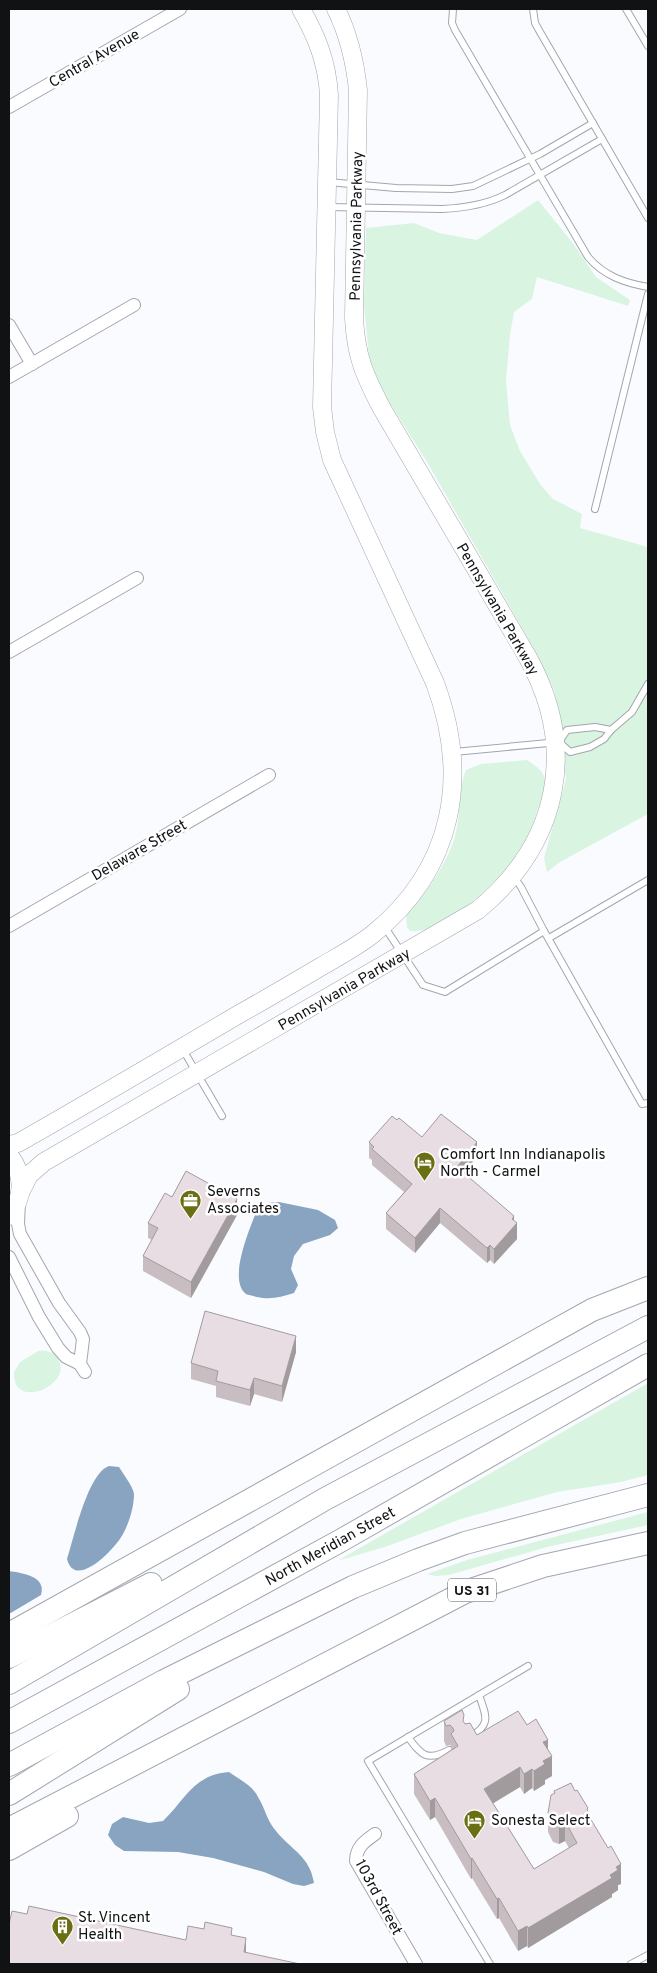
<svg xmlns="http://www.w3.org/2000/svg" width="657" height="1973" font-family="Overpass,sans-serif">
<rect width="100%" height="100%" fill="#fafbff"/>
<g fill="#d9f5e1">
<path d="M 538,200 L 572,242 L 596,277 L 630,300 L 628,306 L 537,277 L 532,299 L 514,312 L 510,335 L 506,381 L 510,425 L 520,451 L 540,484 L 553,499 L 582,514 L 580,528 L 648,547 L 648,814 L 560,862 L 547,872 L 544,858 L 566,779 L 554,690 L 533,647 L 427,462 L 376,381 L 370,367 L 364,304 L 366,228 L 414,223 L 439,233 L 477,240 Z"/>
<path d="M 527,760 C 534,765 543,770 545,779 C 546,789 542,799 538,809 C 534,819 532,831 526,841 C 511,871 445,936 410,931 L 407,927 L 406,915 C 426,894 450,860 456,832 C 461,811 458,789 466,770 L 481,764 Z"/>
<path d="M 38,1351 C 46,1350 53,1351 58,1359 C 74,1385 12,1412 14,1372 L 20,1362 Z"/>
<path d="M 648,1383 L 648,1475 L 621,1482 L 557,1492 L 461,1519 L 385,1547 L 337,1561 Z"/>
<path d="M 648,1512 L 648,1525 L 547,1547 L 449,1575 L 435,1576 L 427,1574 L 467,1560 Z"/>
</g>
<g fill="#88a4c1">
<path d="M 279,1202 L 318,1210 L 335,1220 L 338,1228 L 330,1235 L 303,1244 L 294,1256 L 291,1269 L 298,1285 L 294,1293 C 281,1297 271,1300 257,1297 C 254,1296 248,1295 246,1294 C 227,1280 251,1226 257,1210 L 268,1203 Z"/>
<path d="M 109,1466 L 119,1467 C 123,1474 133,1486 134,1494 C 134,1507 129,1523 123,1534 C 116,1548 75,1591 67,1559 C 74,1537 88,1473 109,1466 Z"/>
<path d="M 9,1571 C 22,1573 47,1576 41,1595 L 9,1614 Z"/>
<path d="M 229,1772 C 239,1779 253,1786 258,1797 C 265,1808 267,1821 276,1831 C 291,1850 310,1856 314,1883 L 304,1886 L 293,1884 L 264,1872 L 213,1858 L 178,1852 L 124,1851 L 115,1845 L 108,1835 L 112,1824 L 123,1817 L 149,1823 L 163,1821 C 186,1799 193,1775 229,1772 Z"/>
</g>
<g fill="none" stroke-linecap="round" stroke-linejoin="round">
<defs>
<g id="service">
<path d="M 453,9 L 452,23 L 455,30 L 588,257 C 604,276 625,283 648,287"/>
<path d="M 533,9 L 535,23 L 540,32 L 648,218"/>
<path d="M 626,9 L 648,46"/>
<path d="M 328,182 L 396,188 L 452,189 L 473,186 L 540,154 L 593,123"/>
<path d="M 328,207 L 442,209 C 464,208 485,205 505,195 L 602,139"/>
<path d="M 595,509 L 648,294"/>
<path d="M 559,742 L 567,730 L 595,727 L 611,730"/>
<path d="M 454,752 L 559,742 L 570,752 L 590,747 L 604,739 L 611,730 L 632,712 L 648,684"/>
<path d="M 514,877 L 521,887 L 544,931 L 642,1104 L 648,1103"/>
<path d="M 384,926 L 423,985 L 445,992 L 544,931"/>
<path d="M 549,938 L 648,880"/>
<path d="M 182,1048 L 222,1116"/>
<path d="M 408,1737 C 421,1755 427,1762 449,1750"/>
<path d="M 470,1737 C 492,1724 486,1716 479,1695"/>
<path d="M 490,1964 L 368,1761 L 528,1666"/>
<path d="M 631,1964 L 648,1955"/>
</g>
<g id="minor">
<path d="M 9,107 L 180,9"/>
<path d="M 9,325 L 32,364"/>
<path d="M 9,377 L 134,305"/>
<path d="M 9,652 L 137,578"/>
<path d="M 9,926 L 269,775"/>
<path d="M 19,1201 L 18,1224 L 20,1234 L 59,1303 L 80,1332 L 83,1339 L 80,1364 L 85,1372"/>
<path d="M 9,1257 L 39,1317 L 58,1348 L 66,1357 L 80,1364"/>
<path d="M 375,1834 C 365,1841 356,1847 356,1861 L 416,1964"/>
</g>
<g id="secondary">
<path d="M 9,1145 L 18,1143 L 32,1135 C 102,1095 171,1054 241,1013 C 268,998 295,982 322,966 C 339,956 358,946 373,934 C 454,868 470,777 435,683 L 332,460 L 325,432 L 322,407 L 329,95 C 327,62 317,37 301,9"/>
<path d="M 9,1155 C 24,1174 25,1197 9,1216"/>
<path d="M 20,1193 L 29,1175 L 44,1162 L 478,910 C 559,843 579,749 527,656 L 381,407 C 364,374 356,356 354,318 L 358,90 C 355,62 349,35 336,9"/>
</g>
<g id="motorway">
<path d="M 9,1634 L 592,1310 L 648,1288"/>
<path d="M 9,1657 L 151,1584"/>
<path d="M 9,1683 L 325,1499 L 648,1327"/>
<path d="M 9,1722 L 340,1541 L 648,1365"/>
<path d="M 9,1765 L 164,1681 L 353,1587 L 418,1560 L 465,1543 L 648,1495"/>
<path d="M 9,1794 L 178,1689"/>
<path d="M 9,1829 L 465,1592 L 543,1566 L 648,1543"/>
<path d="M 9,1849 L 67,1816"/>
</g>
</defs>
<use href="#service" stroke="#a2a6ae" stroke-width="8"/>
<use href="#minor" stroke="#a2a6ae" stroke-width="14"/>
<use href="#secondary" stroke="#a2a6ae" stroke-width="19"/>
<use href="#motorway" stroke="#a2a6ae" stroke-width="24"/>
<use href="#service" stroke="#fff" stroke-width="6"/>
<use href="#minor" stroke="#fff" stroke-width="12"/>
<use href="#secondary" stroke="#fff" stroke-width="18"/>
<use href="#motorway" stroke="#fff" stroke-width="22"/>
</g>
<g fill="#c8bec2">
<path d="M 397,1120 L 422,1137 L 477,1157 L 464,1173 L 514,1222 L 517,1239 L 494,1264 L 490,1260 L 487,1263 L 440,1223 L 415,1253 L 386,1229 L 386,1213 L 404,1192 L 372,1165 L 372,1160 L 369,1158 L 369,1142 Z"/>
<path d="M 172,1197 L 237,1215 L 191,1298 L 143,1271 L 143,1256 L 152,1240 L 148,1238 L 148,1223 Z"/>
<path d="M 296,1352 L 282,1402 L 254,1394 L 250,1406 L 216,1397 L 216,1386 L 191,1379 L 191,1363 Z"/>
<path d="M 444,1721 L 464,1723 L 477,1735 L 527,1725 L 548,1750 L 552,1776 L 545,1780 L 545,1784 L 534,1791 L 532,1788 L 524,1794 L 520,1787 L 493,1803 L 534,1869 L 569,1848 L 565,1841 L 559,1844 L 553,1842 L 548,1832 L 548,1813 L 554,1794 L 554,1791 L 588,1814 L 621,1884 L 618,1885 L 618,1890 L 612,1894 L 612,1897 L 528,1948 L 527,1946 L 518,1951 L 499,1918 L 497,1919 L 472,1878 L 471,1879 L 435,1817 L 430,1820 L 414,1794 L 414,1774 L 451,1750 L 451,1746 L 450,1745 L 446,1746 L 444,1741 Z"/>
</g>
<g fill="#a29b9e">
<path d="M 477,1142 L 477,1157 L 457,1182 L 457,1167 Z"/>
<path d="M 237,1199 L 237,1215 L 191,1298 L 191,1282 Z"/>
<path d="M 440,1208 L 440,1223 L 415,1253 L 415,1238 Z"/>
<path d="M 514,1216 L 514,1226 L 517,1223 L 517,1239 L 494,1264 L 494,1249 L 512,1219 Z"/>
<path d="M 490,1245 L 490,1260 L 487,1263 L 487,1248 Z"/>
<path d="M 296,1336 L 296,1352 L 282,1402 L 282,1386 Z"/>
<path d="M 254,1378 L 254,1394 L 250,1406 L 250,1390 Z"/>
<path d="M 548,1740 L 548,1759 L 552,1756 L 552,1776 L 545,1780 L 545,1784 L 534,1791 L 534,1771 L 543,1742 Z"/>
<path d="M 520,1767 L 520,1787 L 484,1809 L 484,1789 Z"/>
<path d="M 532,1769 L 532,1788 L 524,1794 L 524,1774 Z"/>
<path d="M 435,1798 L 435,1817 L 430,1820 L 430,1801 Z"/>
<path d="M 565,1821 L 565,1841 L 559,1844 L 559,1824 Z"/>
<path d="M 472,1858 L 472,1878 L 471,1879 L 471,1859 Z"/>
<path d="M 621,1864 L 621,1884 L 618,1885 L 618,1890 L 612,1894 L 612,1897 L 528,1948 L 528,1928 L 610,1875 L 616,1867 Z"/>
<path d="M 499,1898 L 499,1918 L 497,1919 L 497,1899 Z"/>
<path d="M 527,1926 L 527,1946 L 518,1951 L 518,1931 Z"/>
<path d="M 246,1938 L 246,1959 L 244,1952 Z"/>
</g>
<g fill="#e8dde2" stroke="#a29b9e">
<path d="M 441,1114 L 477,1142 L 457,1167 L 514,1216 L 512,1219 L 517,1223 L 494,1249 L 490,1245 L 487,1248 L 440,1208 L 415,1238 L 386,1213 L 412,1184 L 372,1149 L 374,1147 L 369,1142 L 392,1116 L 397,1120 L 399,1118 L 422,1137 Z"/>
<path d="M 186,1171 L 237,1199 L 191,1282 L 143,1256 L 158,1228 L 148,1223 L 165,1193 L 172,1197 Z"/>
<path d="M 205,1311 L 296,1336 L 282,1386 L 254,1378 L 250,1390 L 216,1381 L 218,1371 L 191,1363 Z"/>
<path d="M 462,1710 L 464,1715 L 463,1721 L 465,1724 L 470,1723 L 477,1735 L 518,1711 L 527,1725 L 536,1719 L 548,1740 L 543,1742 L 552,1756 L 543,1761 L 545,1764 L 534,1771 L 532,1769 L 524,1774 L 520,1767 L 484,1789 L 534,1869 L 577,1843 L 565,1821 L 559,1824 L 553,1822 L 548,1813 L 551,1795 L 555,1793 L 554,1791 L 571,1783 L 575,1791 L 577,1790 L 588,1808 L 587,1809 L 590,1818 L 608,1848 L 611,1846 L 621,1864 L 616,1867 L 618,1870 L 610,1875 L 612,1878 L 528,1928 L 527,1926 L 518,1931 L 499,1898 L 497,1899 L 472,1858 L 471,1859 L 435,1798 L 430,1801 L 414,1774 L 458,1746 L 451,1734 L 454,1731 L 453,1728 L 450,1725 L 446,1726 L 444,1721 Z"/>
<path d="M 29,1906 L 186,1940 L 188,1926 L 204,1929 L 205,1922 L 232,1928 L 231,1935 L 246,1938 L 244,1952 L 300,1964 L 9,1964 L 9,1924 L 12,1911 L 27,1914 Z"/>
</g>
<defs>
<symbol id="hotel-pin" viewBox="-11 -11 22 30"><path d="M0 17L-7.5 6A9.5 9.5 0 1 1 7.5 6Z" fill="#6b6f14" stroke="#fff"/><path d="M-6-4.5h1.5V1H6V5H4.5V3h-9V5H-6ZM-4 0a1.8 1.8 0 1 1 3.6 0ZM.5 0V-2.5h3Q6-2.5 6 0Z" fill="#fff"/></symbol>
<symbol id="office-pin" viewBox="-11 -11 22 30"><path d="M0 17L-7.5 6A9.5 9.5 0 1 1 7.5 6Z" fill="#6b6f14" stroke="#fff"/><path d="M-6-3h4V-5.5h4V-3h4V5H-6ZM-1-4.5V-3h2v-1.5ZM-6 0V1H6V0Z" fill="#fff"/></symbol>
<symbol id="building-pin" viewBox="-11 -11 22 30"><path d="M0 17L-7.5 6A9.5 9.5 0 1 1 7.5 6Z" fill="#6b6f14" stroke="#fff"/><path d="M-4-6H4V6H1V3H-1V6H-4ZM-2.5-4.3h1.7v1.8h-1.7ZM.8-4.3h1.7v1.8H.8ZM-2.5-1h1.7V.8h-1.7ZM.8-1h1.7V.8H.8Z" fill="#fff"/></symbol>
</defs>
<g fill-rule="evenodd">
<use href="#hotel-pin" x="412" y="1150" width="25" height="34"/>
<use href="#office-pin" x="178" y="1188" width="25" height="34"/>
<use href="#hotel-pin" x="462" y="1808" width="25" height="34"/>
<use href="#building-pin" x="50" y="1914" width="25" height="34"/>
</g>
<g text-anchor="middle" stroke-width="5" stroke-linejoin="round" paint-order="stroke">
<rect fill="#fff" stroke="#58595a" stroke-width="1" x="448" y="1578.5" width="48" height="23" rx="4"/>
<g font-size="14" font-weight="bold" fill="#101214">
<text x="472" y="1595">US 31</text>
</g>
<g font-size="15" fill="#101214" stroke="#fff">
<text transform="translate(94 58) rotate(-30)" y="5">Central Avenue</text>
<text transform="translate(356 226) rotate(-89)" y="5">Pennsylvania Parkway</text>
<text transform="translate(498 609) rotate(60)" y="5">Pennsylvania Parkway</text>
<text transform="translate(139 850) rotate(-30)" y="5">Delaware Street</text>
<text transform="translate(344 989) rotate(-30)" y="5">Pennsylvania Parkway</text>
<text transform="translate(330 1546) rotate(-29)" y="5">North Meridian Street</text>
<text transform="translate(379 1897) rotate(62)" y="5">103rd Street</text>
</g>
<g font-size="15" fill="#101214" stroke="#fff" text-anchor="start">
<text x="440" y="1159">Comfort Inn Indianapolis<tspan x="440" dy="17">North - Carmel</tspan></text>
<text x="207" y="1196">Severns<tspan x="207" dy="17">Associates</tspan></text>
<text x="491" y="1825">Sonesta Select</text>
<text x="78" y="1922">St. Vincent<tspan x="78" dy="17">Health</tspan></text>
</g>
</g>
<rect width="657" height="1973" fill="none" stroke="#101214" stroke-width="20"/>
</svg>
